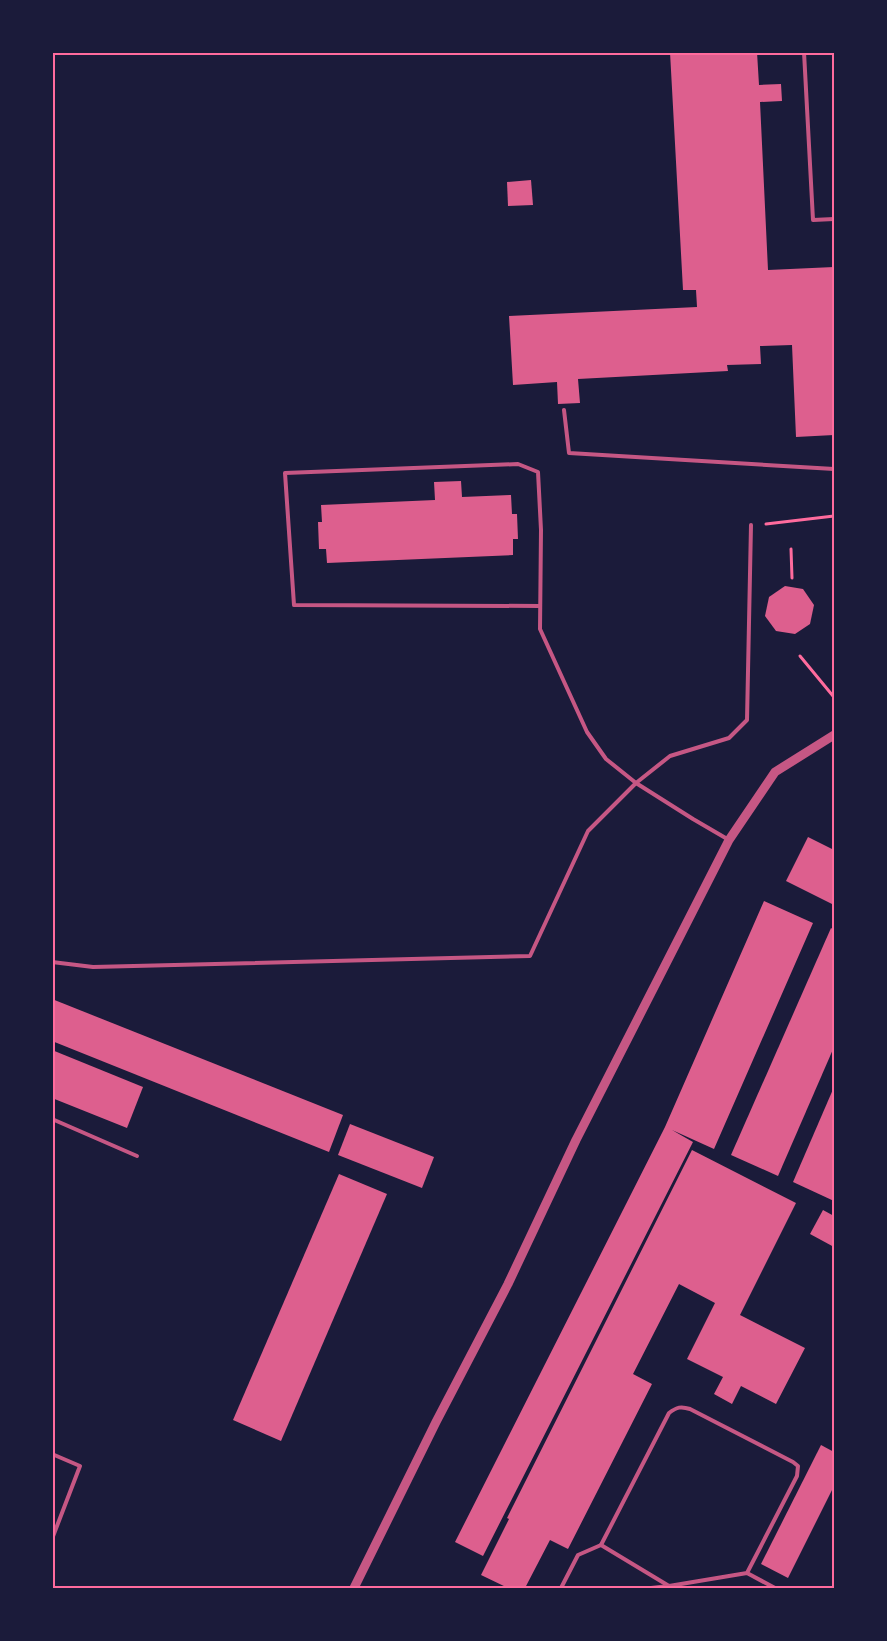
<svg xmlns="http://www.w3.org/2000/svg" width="887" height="1641" font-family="'Work Sans',sans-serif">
<rect width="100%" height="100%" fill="#1b1b3a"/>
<g fill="#dd5f8e">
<path d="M 670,52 L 757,52 L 759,85 L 781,84 L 782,101 L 760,102 L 768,270 L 834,267 L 834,435 L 796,437 L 792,345 L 760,346 L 761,364 L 727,365 L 728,371 L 578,379 L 580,403 L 558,404 L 557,382 L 513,385 L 509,316 L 697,307 L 696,290 L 683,290 Z"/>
<path d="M 531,180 L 533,205 L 508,206 L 507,182 Z"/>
<path d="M 461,481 L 462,497 L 511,495 L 512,514 L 517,514 L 518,539 L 513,539 L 513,555 L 327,563 L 326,549 L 319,549 L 318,522 L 322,522 L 321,505 L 435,500 L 434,482 Z"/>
<path d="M 785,586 L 803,589 L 814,605 L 810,624 L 795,634 L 776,631 L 765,616 L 769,597 Z"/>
<path d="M 808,837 L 834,850 L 834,905 L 786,881 Z"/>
<path d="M 764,901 L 813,923 L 714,1149 L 672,1130 L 693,1142 L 483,1556 L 455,1542 L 665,1127 Z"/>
<path d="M 831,928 L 834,930 L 834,1047 L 778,1176 L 731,1155 Z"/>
<path d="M 52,999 L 343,1115 L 329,1152 L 52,1041 Z"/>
<path d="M 52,1050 L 143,1087 L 127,1128 L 52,1098 Z"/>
<path d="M 834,1087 L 834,1201 L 793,1182 Z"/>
<path d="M 350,1124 L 434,1157 L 422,1188 L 338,1155 Z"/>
<path d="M 692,1150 L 796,1203 L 740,1315 L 805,1348 L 776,1404 L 741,1386 L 732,1404 L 714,1394 L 723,1377 L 687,1359 L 715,1303 L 679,1284 L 633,1374 L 652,1384 L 568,1549 L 550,1540 L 525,1588 L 508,1588 L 481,1575 L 509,1519 L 507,1518 Z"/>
<path d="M 339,1174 L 387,1194 L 281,1441 L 233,1420 Z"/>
<path d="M 823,1210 L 834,1216 L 834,1247 L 810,1234 Z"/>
<path d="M 821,1445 L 834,1452 L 834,1486 L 788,1578 L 761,1564 Z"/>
</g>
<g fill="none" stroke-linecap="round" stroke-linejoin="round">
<g stroke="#ff6b9d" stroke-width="3">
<path d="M 766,524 L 834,516"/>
<path d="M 791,549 L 792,578"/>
<path d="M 800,656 L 833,696"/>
</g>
<g stroke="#c65784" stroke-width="4">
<path d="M 804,52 L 813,220 L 834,219"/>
<path d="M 564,410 L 569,453 L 834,469"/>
<path d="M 540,606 L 294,605 L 285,473 L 518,464 L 538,472 L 541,530 L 540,629 L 587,732 L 606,759 L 636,783 L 693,819 L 729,840"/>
<path d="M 52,962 L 93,967 L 530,956 L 588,831 L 636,783 L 670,756 L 729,738 L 747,720 L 751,525"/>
<path d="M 52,1119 L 137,1156"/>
<path d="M 52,1454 L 80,1466 L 52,1539"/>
<path d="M 747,1573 L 797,1476 L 798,1466 L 793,1462 L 690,1409 C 681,1406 677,1407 669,1413 L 601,1545 L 669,1586 L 747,1573 L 775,1588"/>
<path d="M 561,1588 L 578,1555 L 601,1545"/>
<path d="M 651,1588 L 669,1586 L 674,1588"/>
</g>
<path stroke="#c65784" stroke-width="9" d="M 354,1588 L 436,1422 L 508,1284 L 576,1140 L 729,840 L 775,772 L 834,735"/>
</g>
<rect width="887" height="1641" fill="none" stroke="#1b1b3a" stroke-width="108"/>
<rect x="54" y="54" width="779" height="1533" fill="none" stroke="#ff6b9d" stroke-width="2"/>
</svg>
